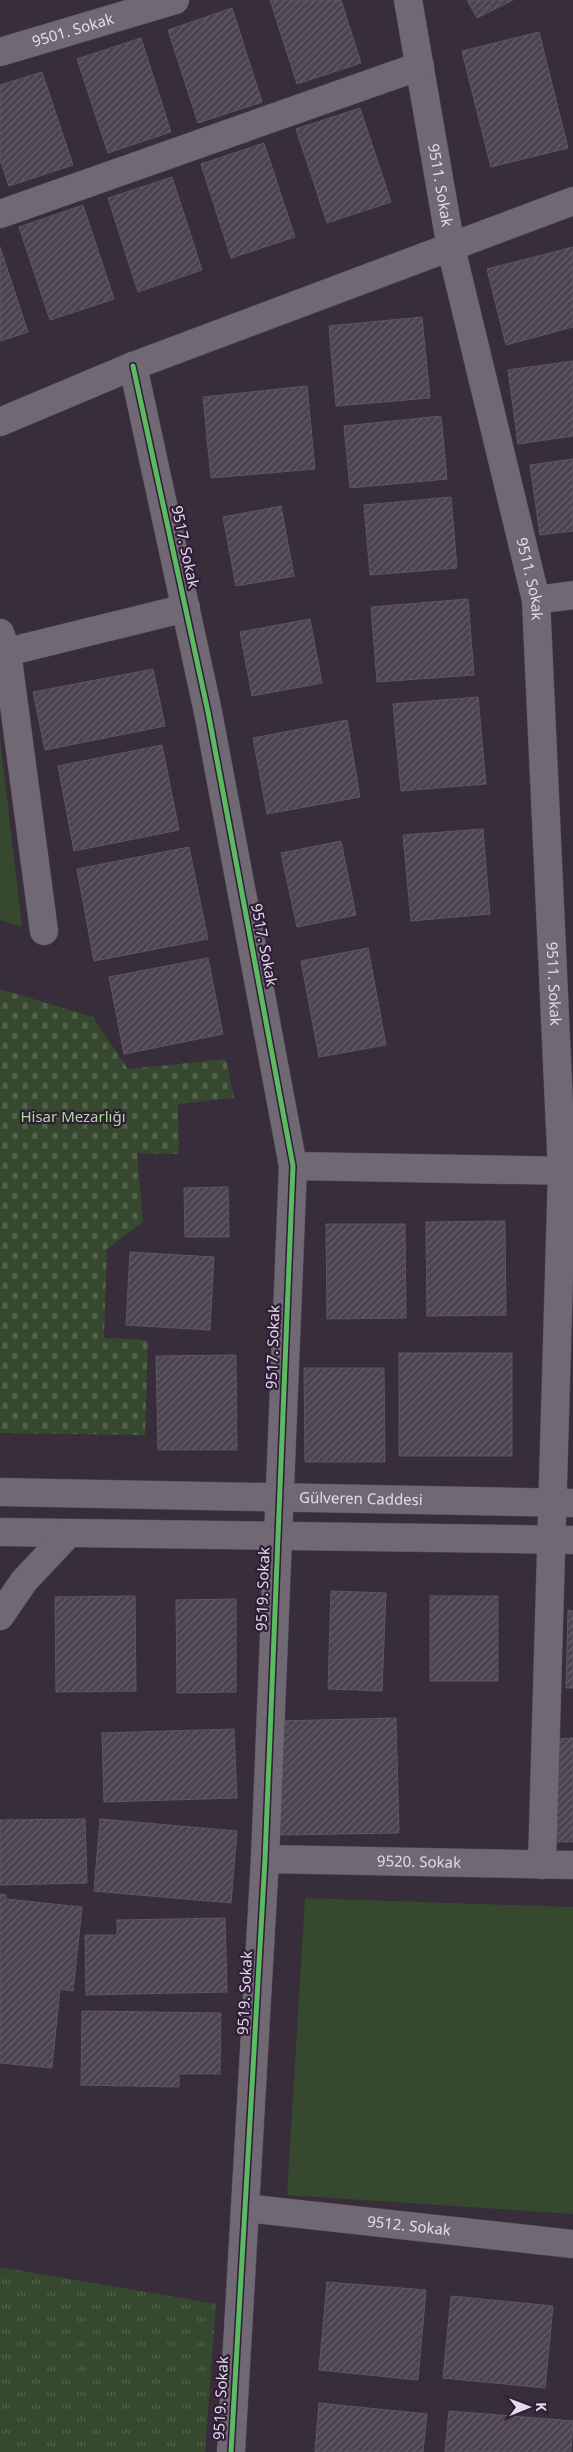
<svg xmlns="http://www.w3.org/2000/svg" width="573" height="2452" font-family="'Noto Sans',sans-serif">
<defs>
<pattern id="cemetery-stones" width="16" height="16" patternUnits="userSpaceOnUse" patternTransform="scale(1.25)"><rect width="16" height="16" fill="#36482e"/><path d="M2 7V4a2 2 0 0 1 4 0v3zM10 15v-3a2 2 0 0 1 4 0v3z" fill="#53624c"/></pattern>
<pattern id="park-tufts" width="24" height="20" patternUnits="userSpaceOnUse" patternTransform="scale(1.25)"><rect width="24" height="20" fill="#36482e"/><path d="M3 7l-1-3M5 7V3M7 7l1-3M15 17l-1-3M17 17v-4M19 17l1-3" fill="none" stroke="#53624c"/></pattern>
<pattern id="building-hatch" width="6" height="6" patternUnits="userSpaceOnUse" patternTransform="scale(1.25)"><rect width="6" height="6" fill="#4c434f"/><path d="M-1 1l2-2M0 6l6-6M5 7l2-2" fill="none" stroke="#665e68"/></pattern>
</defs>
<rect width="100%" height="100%" fill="#372d3b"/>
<g fill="#36482e">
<path d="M 0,737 L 22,927 L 0,920 Z"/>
<path d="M 305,1898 L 573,1907 L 573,2214 L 287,2195 Z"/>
</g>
<path fill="url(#cemetery-stones)" d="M 0,989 L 93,1017 L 128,1069 L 226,1059 L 234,1098 L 178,1104 L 179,1154 L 137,1153 L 143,1222 L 107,1249 L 104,1338 L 148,1340 L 145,1435 L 0,1433 Z"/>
<path fill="url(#park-tufts)" d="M 0,2267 L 216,2304 L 205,2452 L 0,2452 Z"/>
<g fill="url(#building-hatch)" stroke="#5f5663">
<path d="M 270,0 L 341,0 L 361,63 L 297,84 Z"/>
<path d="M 467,0 L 513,0 L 477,18 Z"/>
<path d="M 232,8 L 262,102 L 198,123 L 168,30 Z"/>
<path d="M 539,32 L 568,148 L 491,167 L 462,51 Z"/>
<path d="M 141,38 L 171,132 L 108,153 L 77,59 Z"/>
<path d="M 42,72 L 73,165 L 9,186 L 0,160 L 0,85 Z"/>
<path d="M 360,108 L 391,202 L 327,223 L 296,129 Z"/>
<path d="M 264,143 L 295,237 L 231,258 L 201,164 Z"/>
<path d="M 172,177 L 202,270 L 138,292 L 108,198 Z"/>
<path d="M 83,205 L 114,299 L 50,320 L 19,227 Z"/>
<path d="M 0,247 L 28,332 L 0,341 Z"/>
<path d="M 573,247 L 573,327 L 506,345 L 487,269 Z"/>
<path d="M 422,317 L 430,398 L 336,406 L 329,326 Z"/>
<path d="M 573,361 L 573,436 L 518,444 L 508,370 Z"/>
<path d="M 307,386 L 315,469 L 211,478 L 203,397 Z"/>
<path d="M 441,416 L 447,479 L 350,488 L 344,426 Z"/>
<path d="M 573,459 L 573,531 L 540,535 L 530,465 Z"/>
<path d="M 451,497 L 457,568 L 370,575 L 364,505 Z"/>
<path d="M 281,506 L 294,576 L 236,586 L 223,517 Z"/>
<path d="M 468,599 L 474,675 L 377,682 L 371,607 Z"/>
<path d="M 310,619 L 322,683 L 252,696 L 240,632 Z"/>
<path d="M 153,669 L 165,726 L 45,750 L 33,692 Z"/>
<path d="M 478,697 L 486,784 L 401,791 L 393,704 Z"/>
<path d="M 347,720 L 360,797 L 267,814 L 253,738 Z"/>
<path d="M 162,745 L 179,830 L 74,851 L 58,766 Z"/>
<path d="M 483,829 L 490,914 L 411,921 L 403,835 Z"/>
<path d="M 341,841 L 356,915 L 297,927 L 281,853 Z"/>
<path d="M 189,847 L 208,939 L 94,961 L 77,869 Z"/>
<path d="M 368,948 L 386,1045 L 319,1057 L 301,961 Z"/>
<path d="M 208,958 L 223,1034 L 124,1054 L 109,977 Z"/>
<path d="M 228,1187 L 229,1237 L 185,1237 L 184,1188 Z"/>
<path d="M 505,1221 L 506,1315 L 427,1316 L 426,1222 Z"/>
<path d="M 326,1224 L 405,1224 L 406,1318 L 327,1319 Z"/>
<path d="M 130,1252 L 214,1257 L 210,1330 L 126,1325 Z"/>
<rect x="399" y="1353" width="113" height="103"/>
<path d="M 236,1355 L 237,1450 L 158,1450 L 156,1356 Z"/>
<path d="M 304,1368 L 384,1368 L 385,1462 L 305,1462 Z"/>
<path d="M 331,1591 L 386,1593 L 382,1691 L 328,1689 Z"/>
<path d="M 135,1596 L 136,1691 L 56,1692 L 55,1597 Z"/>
<rect x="430" y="1596" width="68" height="85"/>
<path d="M 236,1599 L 236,1692 L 177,1693 L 176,1600 Z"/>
<path d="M 568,1610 L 573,1611 L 573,1688 L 566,1688 Z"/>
<path d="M 396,1718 L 399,1833 L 280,1835 L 277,1721 Z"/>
<path d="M 234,1729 L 237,1798 L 104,1802 L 102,1733 Z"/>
<path d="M 573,1738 L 573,1842 L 558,1842 L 555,1739 Z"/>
<path d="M 85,1819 L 87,1883 L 0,1885 L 0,1820 Z"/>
<path d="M 100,1819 L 237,1831 L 231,1903 L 94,1891 Z"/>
<path d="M 0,1894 L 6,1895 L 6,1899 L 82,1907 L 73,1991 L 60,1989 L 52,2068 L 0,2063 Z"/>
<path d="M 225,1918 L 227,1992 L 86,1995 L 85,1935 L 117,1935 L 117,1920 Z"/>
<path d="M 82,2011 L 221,2013 L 220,2074 L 179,2074 L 179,2087 L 81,2085 Z"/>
<path d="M 327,2282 L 426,2290 L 418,2380 L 319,2370 Z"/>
<path d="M 451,2296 L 553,2306 L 545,2388 L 443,2378 Z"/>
<path d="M 319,2403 L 427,2414 L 423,2452 L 315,2452 Z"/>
<path d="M 449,2411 L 573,2421 L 571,2452 L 445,2452 Z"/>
</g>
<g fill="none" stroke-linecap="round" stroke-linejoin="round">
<defs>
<g id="street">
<path id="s1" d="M 408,0 L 451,248 L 536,600 L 562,1171 L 542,1865"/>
<path id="s2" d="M 0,52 L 175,0"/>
<path d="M 0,214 L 420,66"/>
<path d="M 133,366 L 208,712 L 293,1166 L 265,1859 L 231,2452"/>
<path d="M 0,422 L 133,366 L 573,201"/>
<path d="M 536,600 L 573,595"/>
<path d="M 0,633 L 7,652 L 44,931"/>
<path d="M 7,652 L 186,608"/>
<path d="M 293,1166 L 573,1171"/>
<path id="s3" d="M 0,1492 L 573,1503"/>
<path d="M 0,1532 L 573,1540"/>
<path d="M 0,1616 L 24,1581 L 69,1533"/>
<path id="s4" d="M 265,1859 L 573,1865"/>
<path id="s5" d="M 245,2208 L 573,2244"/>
</g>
</defs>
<use href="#street" stroke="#534a56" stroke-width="29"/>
<use href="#street" stroke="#706873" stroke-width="28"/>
<defs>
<path id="cycleway" d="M 133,366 L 208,712 L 293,1166 L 265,1859 L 231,2452"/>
</defs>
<use href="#cycleway" stroke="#301d37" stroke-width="8"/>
<use href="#cycleway" stroke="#5cba63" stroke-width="5"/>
</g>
<g text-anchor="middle" stroke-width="4.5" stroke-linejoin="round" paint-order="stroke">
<g font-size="15" fill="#e6daeb" stroke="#301d37">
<text dy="5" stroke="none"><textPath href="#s2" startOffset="76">9501. Sokak</textPath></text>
<text dy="5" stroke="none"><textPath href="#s1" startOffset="188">9511. Sokak</textPath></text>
<text transform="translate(185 547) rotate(78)" y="5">9517. Sokak</text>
<text dy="5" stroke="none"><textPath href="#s1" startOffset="592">9511. Sokak</textPath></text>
<text transform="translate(264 945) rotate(79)" y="5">9517. Sokak</text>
<text dy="5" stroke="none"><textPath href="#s1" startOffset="998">9511. Sokak</textPath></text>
<text transform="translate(273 1347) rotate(-88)" y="5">9517. Sokak</text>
<text dy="5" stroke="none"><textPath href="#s3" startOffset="361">Gülveren Caddesi</textPath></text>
<text transform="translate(263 1589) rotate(-88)" y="5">9519. Sokak</text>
<text dy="5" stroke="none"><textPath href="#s4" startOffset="154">9520. Sokak</textPath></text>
<text transform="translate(245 1993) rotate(-87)" y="5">9519. Sokak</text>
<text dy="5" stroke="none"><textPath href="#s5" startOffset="165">9512. Sokak</textPath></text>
<text transform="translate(221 2398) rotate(-87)" y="5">9519. Sokak</text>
</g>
<g font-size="15" fill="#abde94" stroke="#301d37">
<text x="73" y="1122">Hisar Mezarlığı</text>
</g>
</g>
<g transform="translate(528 2407) rotate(89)" stroke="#301d37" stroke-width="4" paint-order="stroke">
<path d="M0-4L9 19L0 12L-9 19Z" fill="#e6daeb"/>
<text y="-8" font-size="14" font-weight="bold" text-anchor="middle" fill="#e6daeb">K</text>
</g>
</svg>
